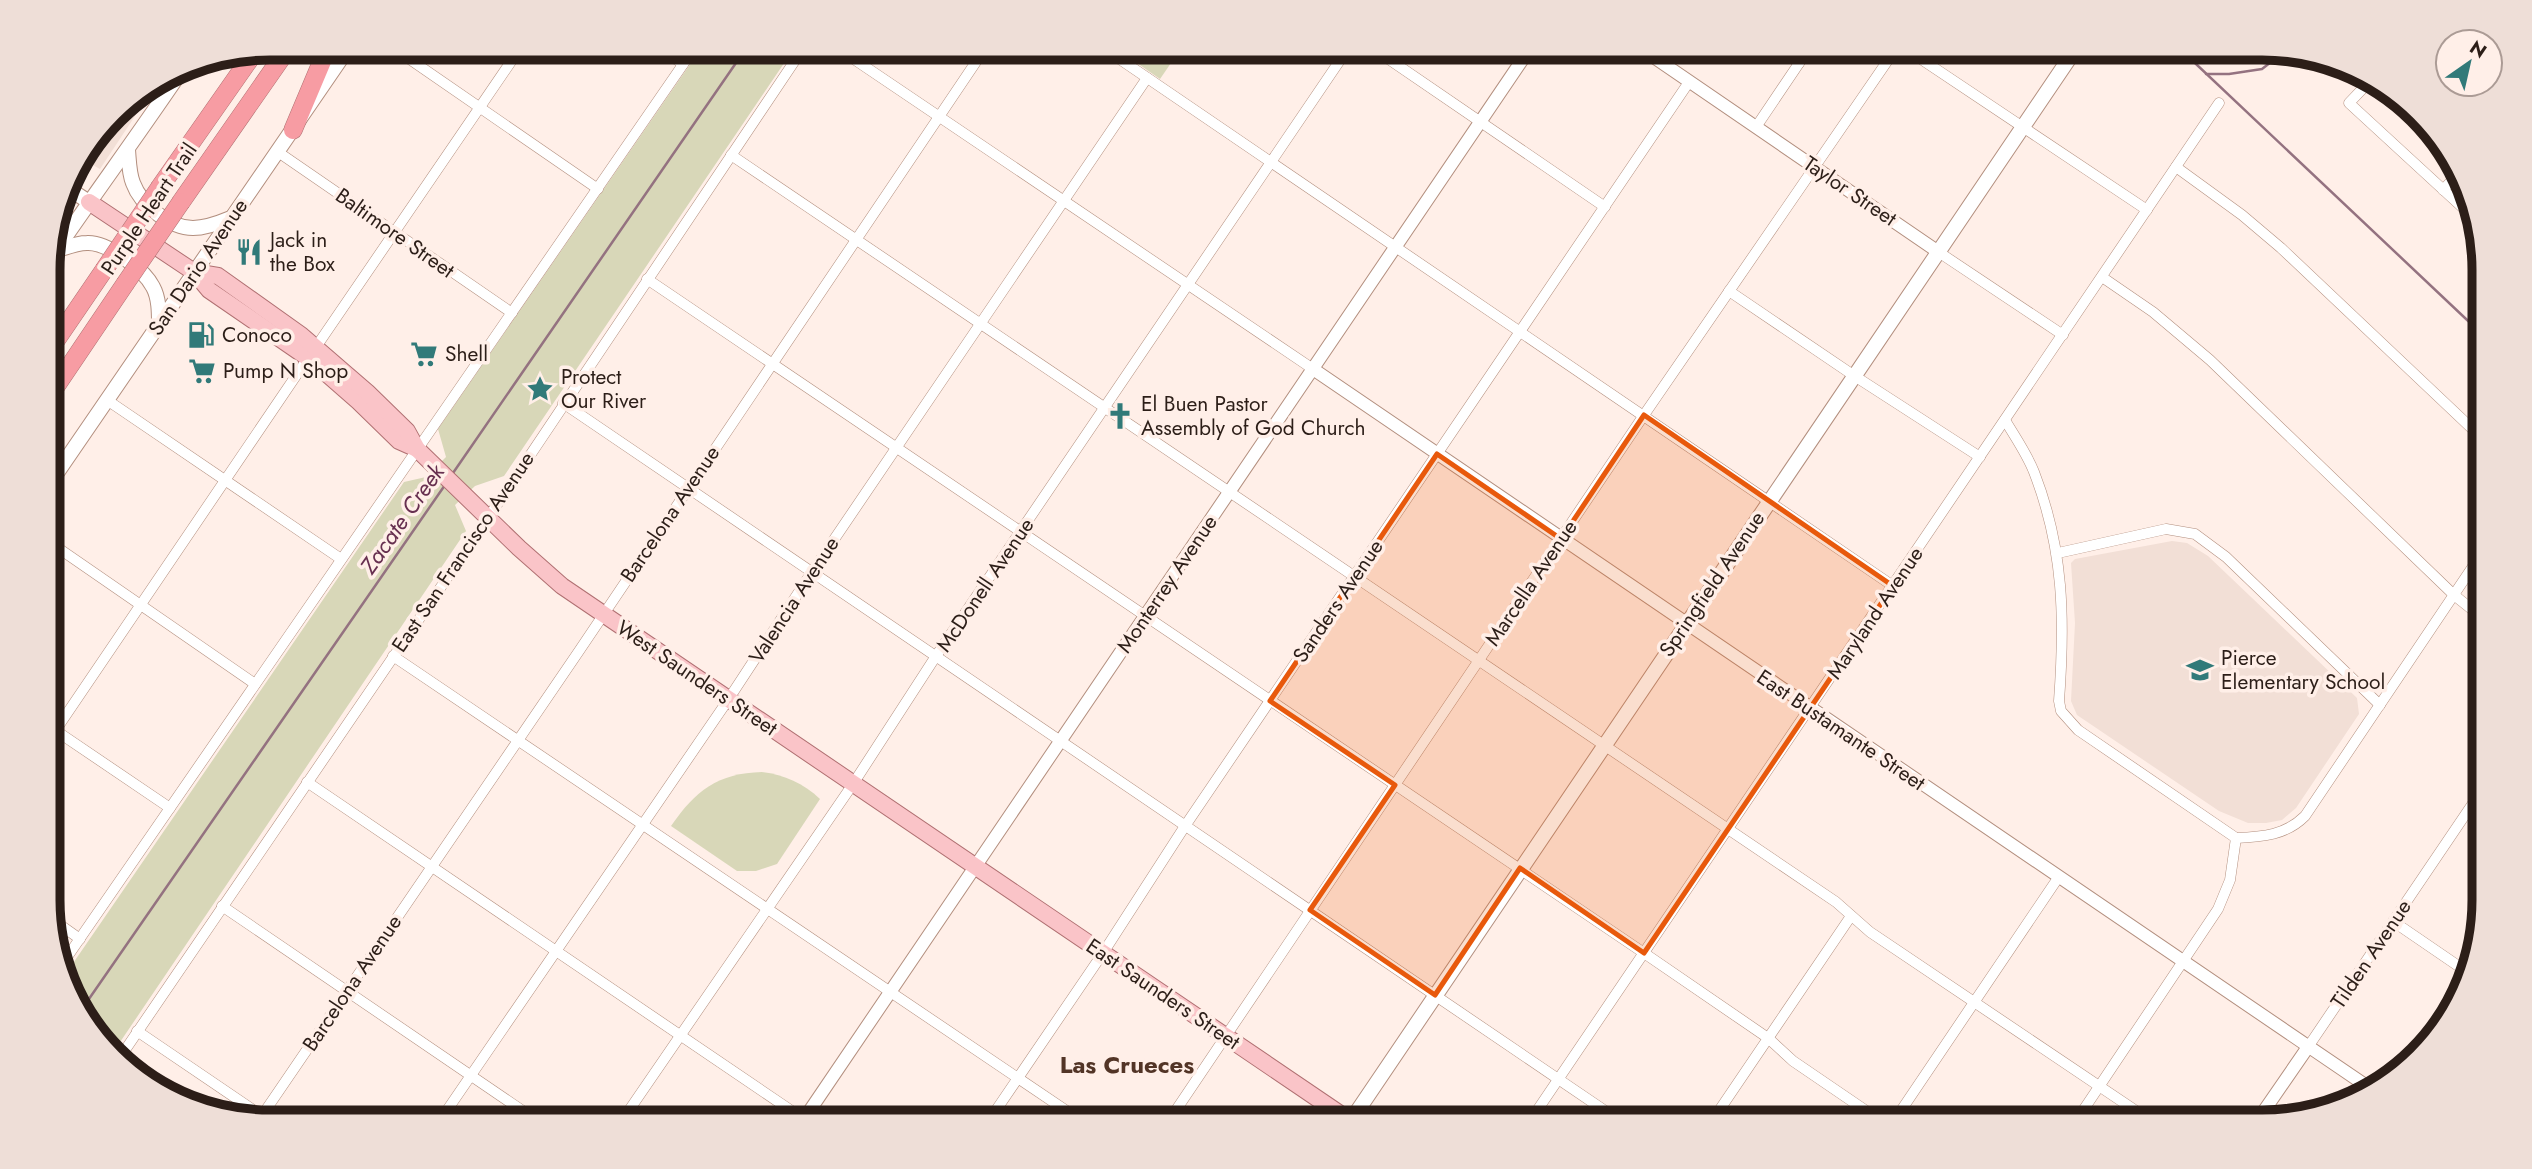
<svg xmlns="http://www.w3.org/2000/svg" width="2532" height="1169" font-family="Jost,sans-serif">
<rect width="100%" height="100%" fill="#ffefe8"/>
<g fill="#f2dfd6">
<path d="M 148,87 L 141,97 L 139,110 L 100,169 L 91,164 L 81,167 L 75,177 L 69,174 L 123,103 Z"/>
<path d="M 2172,541 L 2187,543 L 2208,556 L 2357,698 L 2359,714 L 2296,808 L 2282,820 L 2266,823 L 2248,823 L 2219,811 L 2077,715 L 2071,701 L 2075,623 L 2071,563 L 2075,559 Z"/>
</g>
<g fill="#d8d7b8">
<path d="M 702,47 L 795,47 L 504,476 L 475,486 L 455,505 L 466,531 L 114,1051 L 93,1034 L 67,972 L 404,482 L 426,477 L 446,457 L 438,429 Z"/>
<path d="M 1114,47 L 1182,47 L 1160,79 Z"/>
<path d="M 762,772 C 785,775 803,783 820,799 L 777,864 L 756,871 L 737,871 L 671,826 C 695,791 718,773 762,772 Z"/>
</g>
<g fill="none" stroke-linecap="round" stroke-linejoin="round">
<g stroke="#947280" stroke-width="2.5">
<path d="M 2178,47 L 2483,335"/>
<path d="M 2206,74 L 2229,74 L 2262,69 L 2284,52"/>
<path d="M 453,473 L 747,47"/>
<path d="M 82,1009 L 445,485"/>
</g>
<defs>
<g id="minor">
<path d="M 392,47 L 598,189"/>
<path d="M 658,47 L 683,64"/>
<path d="M 836,47 L 1313,369"/>
<path d="M 1102,47 L 1893,586"/>
<path d="M 1371,47 L 1605,207"/>
<path d="M 1777,47 L 1799,63"/>
<path d="M 1903,47 L 2147,210"/>
<path d="M 2370,81 L 2349,103 L 2474,218"/>
<path d="M 1756,127 L 1810,47"/>
<path d="M 278,152 L 512,313"/>
<path d="M 731,155 L 1836,902 L 1870,932 L 2151,1121"/>
<path d="M 2176,167 L 2242,215 L 2281,248 L 2483,439"/>
<path d="M 2443,190 L 2456,176"/>
<path d="M 1937,251 L 2063,335"/>
<path d="M 2102,277 L 2153,312 L 2210,360 L 2454,595 L 2484,619"/>
<path d="M 647,279 L 1644,953 L 1768,1038 L 1793,1061 L 1881,1121"/>
<path d="M 1729,291 L 1853,375 L 1980,457"/>
<path d="M 316,347 L 521,47"/>
<path d="M 107,400 L 341,559"/>
<path d="M 563,403 L 1620,1121"/>
<path d="M 2005,420 C 2015,437 2027,454 2034,472 C 2064,549 2065,620 2059,701 L 2061,711 L 2078,730 L 2236,838"/>
<path d="M 48,541 L 255,684"/>
<path d="M 2058,553 L 2166,529 L 2195,534 L 2226,557 L 2380,705"/>
<path d="M 393,656 L 1083,1122"/>
<path d="M 49,726 L 170,808"/>
<path d="M 49,740 L 308,358"/>
<path d="M 307,782 L 808,1122"/>
<path d="M 222,906 L 539,1122"/>
<path d="M 49,917 L 80,939"/>
<path d="M 2394,922 L 2470,974"/>
<path d="M 63,963 L 695,47"/>
<path d="M 137,1031 L 271,1122"/>
<path d="M 2308,1047 L 2484,787"/>
<path d="M 121,1056 L 488,518 L 804,47"/>
<path d="M 259,1120 L 579,651 L 986,47"/>
<path d="M 1530,1121 L 2219,103"/>
<path d="M 1712,1121 L 1851,916"/>
<path d="M 1894,1121 L 2058,878"/>
<path d="M 2076,1121 L 2218,909 L 2230,880 L 2236,838 C 2263,837 2286,835 2305,816 L 2484,550"/>
<path d="M 439,1122 L 728,700 L 812,572 L 1147,78"/>
<path d="M 621,1122 L 853,784 L 936,656 L 1349,47"/>
<path d="M 988,1122 L 1103,953 L 1185,826 L 1689,82"/>
<path d="M 1168,1122 L 1644,415 L 1897,47"/>
</g>
<g id="tertiary">
<path d="M 1639,47 L 1937,251"/>
<path d="M 1313,369 L 2371,1089"/>
<path d="M 2257,1121 L 2308,1047"/>
<path d="M 802,1122 L 1531,47"/>
</g>
<g id="secondary">
<path d="M 128,150 C 129,161 129,173 133,183 C 141,205 170,228 193,228 C 206,228 219,223 231,218"/>
<path d="M 66,187 L 89,202"/>
<path d="M 55,251 C 65,248 76,243 87,243 C 107,242 144,269 153,287 C 159,298 159,312 159,324"/>
<path d="M 48,262 C 93,196 141,131 186,64"/>
<path d="M 48,486 L 349,47"/>
<path d="M 1350,1122 L 2077,47"/>
</g>
<g id="primary">
<path d="M 89,202 L 194,272 L 209,290 L 311,360 L 359,402 L 399,441 L 417,449"/>
<path d="M 194,272 L 218,276 L 301,335 L 367,392 L 407,431 L 417,449 L 519,548 L 562,586 L 1352,1122"/>
</g>
<g id="motorway">
<path d="M 293,130 L 328,47"/>
<path d="M 160,187 L 256,50"/>
<path d="M 181,202 L 289,47"/>
<path d="M 48,352 L 104,270"/>
<path d="M 48,398 L 125,284"/>
</g>
</defs>
<use href="#minor" stroke="#b38f7f" stroke-width="11"/>
<use href="#tertiary" stroke="#b38f7f" stroke-width="14"/>
<use href="#secondary" stroke="#b38f7f" stroke-width="16"/>
<use href="#primary" stroke="#b07072" stroke-width="18"/>
<use href="#motorway" stroke="#b07072" stroke-width="19"/>
<use href="#minor" stroke="#fff" stroke-width="10"/>
<use href="#tertiary" stroke="#fff" stroke-width="12"/>
<use href="#secondary" stroke="#fff" stroke-width="14"/>
<use href="#primary" stroke="#fac4c8" stroke-width="16"/>
<use href="#motorway" stroke="#f79ca3" stroke-width="18"/>
<defs>
<g id="motorway-bridge">
<path d="M 104,270 L 160,187"/>
<path d="M 125,284 L 181,202"/>
</g>
</defs>
<use href="#motorway-bridge" stroke="#b07072" stroke-width="19" stroke-linecap="butt"/>
<use href="#motorway-bridge" stroke="#f79ca3" stroke-width="18"/>
</g>
<path fill="#e8590c" fill-opacity="0.2" stroke="#e8590c" stroke-width="5" stroke-linejoin="round" d="M 1644,415 L 1893,586 L 1644,953 L 1520,868 L 1435,995 L 1310,910 L 1395,785 L 1270,701 L 1437,454 L 1561,539 Z"/>
<defs>
<symbol id="restaurant-bare" viewBox="-9 -9 18 18"><path d="M-5-6h1v4h1v-4h1v4h1v-4h1v5L-1.5 .5V6h-2V.5L-5-1ZM5-6V6H3V1.5H1.5Q1.5-4 5-6Z" fill="#317a79" stroke="#ffefe8" stroke-width="2.5" paint-order="stroke"/></symbol>
<symbol id="fuel-bare" viewBox="-9 -9 18 18"><path d="M-5.5-6h7V0h2V4h1.3V-2.5L3-4.5l.8-.8L6-3V5H2.5V1h-1V6h-7ZM-4.2-4.7v3.2H.2V-4.7Z" fill="#317a79" stroke="#ffefe8" stroke-width="2.5" paint-order="stroke"/></symbol>
<symbol id="supermarket-bare" viewBox="-9 -9 18 18"><path d="M-6-5.5h2.5l.6 2H6L4.5 2H-2.5L-4.4-4H-6ZM-1.5 3.2a1.3 1.3 0 1 0 .1 0ZM3 3.2a1.3 1.3 0 1 0 .1 0Z" fill="#317a79" stroke="#ffefe8" stroke-width="2.5" paint-order="stroke"/></symbol>
<symbol id="sight-bare" viewBox="-9 -9 18 18"><path d="M0-6L1.8-2.2L6-1.7L2.9 1.2L3.7 5.4L0 3.3L-3.7 5.4L-2.9 1.2L-6-1.7L-1.8-2.2Z" fill="#317a79" stroke="#ffefe8" stroke-width="2.5" paint-order="stroke"/></symbol>
<symbol id="church-bare" viewBox="-9 -9 18 18"><path d="M-1.2-6h2.4v3.5h3.3v2.4h-3.3V6h-2.4V-.1h-3.3v-2.4h3.3Z" fill="#317a79" stroke="#ffefe8" stroke-width="2.5" paint-order="stroke"/></symbol>
<symbol id="school-bare" viewBox="-9 -9 18 18"><path d="M0-5L7-2L0 1L-7-2ZM-4 1L0 2.5L4 1V4Q0 6-4 4Z" fill="#317a79" stroke="#ffefe8" stroke-width="2.5" paint-order="stroke"/></symbol>
</defs>
<g fill-rule="evenodd">
<use href="#restaurant-bare" x="230" y="233" width="38" height="38"/>
<use href="#fuel-bare" x="182" y="316" width="38" height="38"/>
<use href="#supermarket-bare" x="405" y="335" width="38" height="38"/>
<use href="#supermarket-bare" x="183" y="352" width="38" height="38"/>
<use href="#sight-bare" x="521" y="370" width="38" height="38"/>
<use href="#church-bare" x="1101" y="397" width="38" height="38"/>
<use href="#school-bare" x="2181" y="651" width="38" height="38"/>
</g>
<g text-anchor="middle" stroke-width="7" stroke-linejoin="round" paint-order="stroke">
<g font-size="21" fill="#2c1e18" stroke="#ffefe8">
<text transform="translate(1850 191) rotate(34)" y="7">Taylor Street</text>
<text transform="translate(149 209) rotate(-56)" y="7">Purple Heart Trail</text>
<text transform="translate(395 233) rotate(35)" y="7">Baltimore Street</text>
<text transform="translate(198 267) rotate(-56)" y="7">San Dario Avenue</text>
<text transform="translate(670 514) rotate(-56)" y="7">Barcelona Avenue</text>
<text transform="translate(463 552) rotate(-56)" y="7">East San Francisco Avenue</text>
<text transform="translate(1531 583) rotate(-56)" y="7">Marcella Avenue</text>
<text transform="translate(1167 584) rotate(-56)" y="7">Monterrey Avenue</text>
<text transform="translate(1712 584) rotate(-56)" y="7">Springfield Avenue</text>
<text transform="translate(985 585) rotate(-56)" y="7">McDonell Avenue</text>
<text transform="translate(794 600) rotate(-57)" y="7">Valencia Avenue</text>
<text transform="translate(1338 601) rotate(-56)" y="7">Sanders Avenue</text>
<text transform="translate(1875 613) rotate(-56)" y="7">Maryland Avenue</text>
<text transform="translate(697 678) rotate(34)" y="7">West Saunders Street</text>
<text transform="translate(1841 730) rotate(34)" y="7">East Bustamante Street</text>
<text transform="translate(2371 954) rotate(-56)" y="7">Tilden Avenue</text>
<text transform="translate(352 983) rotate(-56)" y="7">Barcelona Avenue</text>
<text transform="translate(1163 994) rotate(34)" y="7">East Saunders Street</text>
</g>
<g font-size="21" fill="#2c1e18" stroke="#ffefe8" text-anchor="start">
<text x="270" y="247">Jack in<tspan x="270" dy="24">the Box</tspan></text>
<text x="222" y="342">Conoco</text>
<text x="445" y="361">Shell</text>
<text x="223" y="378">Pump N Shop</text>
<text x="561" y="384">Protect<tspan x="561" dy="24">Our River</tspan></text>
<text x="1141" y="411">El Buen Pastor<tspan x="1141" dy="24">Assembly of God Church</tspan></text>
<text x="2221" y="665">Pierce<tspan x="2221" dy="24">Elementary School</tspan></text>
</g>
<g font-size="23" font-style="italic" fill="#673050" stroke="#ffefe8">
<text transform="translate(402 519) rotate(-55)" y="8">Zacate Creek</text>
</g>
<g font-size="24" font-weight="bold" fill="#523426" stroke="#ffefe8">
<text x="1127" y="1073">Las Crueces</text>
</g>
</g>
<path d="M0 0H2532V1169H0ZM270 60H2262A210 210 0 0 1 2472 270V900A210 210 0 0 1 2262 1110H270A210 210 0 0 1 60 900V270A210 210 0 0 1 270 60Z" fill="#eeded7" fill-rule="evenodd"/>
<path fill="none" stroke="#2c1e18" stroke-width="9" d="M270 60H2262A210 210 0 0 1 2472 270V900A210 210 0 0 1 2262 1110H270A210 210 0 0 1 60 900V270A210 210 0 0 1 270 60Z"/>
<g transform="translate(2469 63) rotate(34)"><circle r="33" fill="#ffefe8" stroke="#ab9b95" stroke-width="2"/>
<path d="M0-5L12 26L0 18L-12 26Z" fill="#317a79"/>
<text y="-10" font-size="19" font-weight="bold" text-anchor="middle" fill="#2c1e18">N</text>
</g>
</svg>
